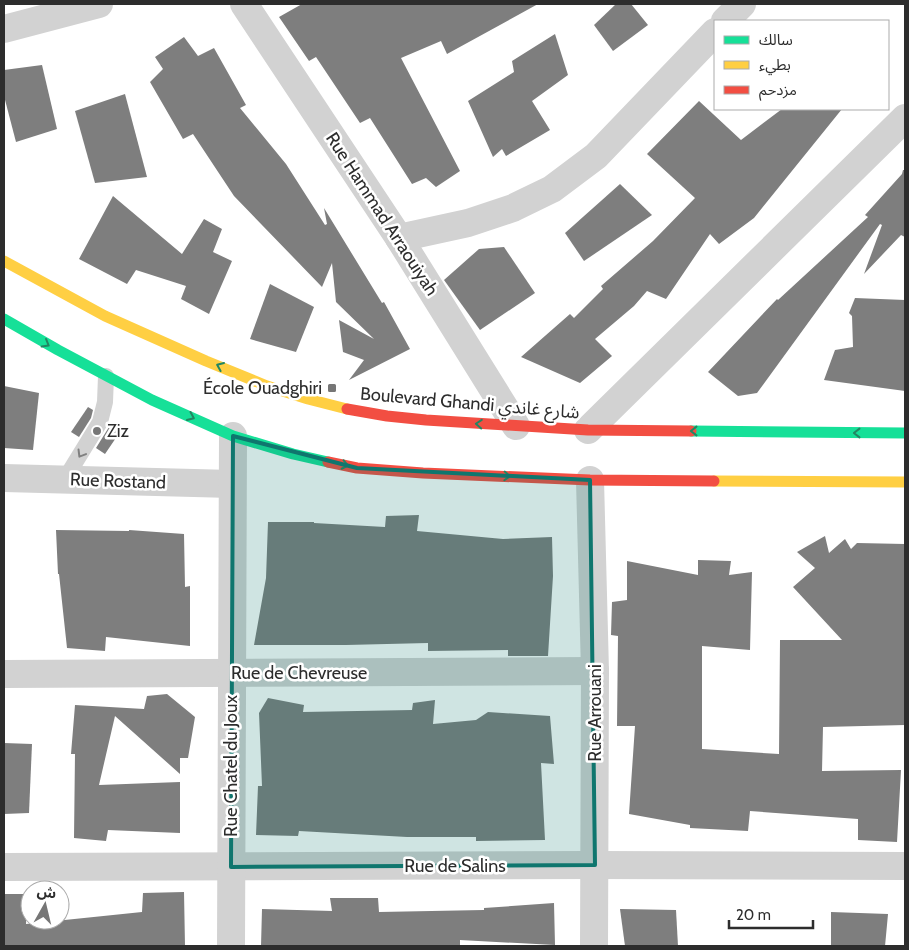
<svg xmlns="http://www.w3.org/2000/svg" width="909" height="950" font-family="Cabin,'Noto Sans Arabic',sans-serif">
<rect width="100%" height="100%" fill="#fff"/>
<g fill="#7e7e7e">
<path d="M 302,4 L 538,4 L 447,54 L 441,41 L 401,58 L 460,171 L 436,187 L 426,178 L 412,184 L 370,118 L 360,123 L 316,57 L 309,61 L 279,17 Z"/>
<path d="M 616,4 L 631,4 L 648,25 L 613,51 L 594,25 Z"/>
<path d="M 555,34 L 568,75 L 532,101 L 550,130 L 506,156 L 502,149 L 493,157 L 468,101 L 514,72 L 512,61 Z"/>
<path d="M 184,37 L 198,56 L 214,48 L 246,105 L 240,108 L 286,164 L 325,225 L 327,224 L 324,208 L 382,303 L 384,302 L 410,349 L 349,380 L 364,360 L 343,352 L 339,320 L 374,339 L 336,302 L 332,263 L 322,287 L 234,196 L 193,134 L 183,139 L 150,82 L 163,69 L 155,57 Z"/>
<path d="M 42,65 L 57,129 L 16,142 L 4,96 L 4,70 Z"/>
<path d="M 125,94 L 147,177 L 95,183 L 75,111 Z"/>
<path d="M 699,101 L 741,140 L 782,109 L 842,109 L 754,218 L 719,244 L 710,234 L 666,299 L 647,291 L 634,306 L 595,339 L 612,356 L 580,383 L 521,357 L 570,314 L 574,318 L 603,289 L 601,286 L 653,241 L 695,198 L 647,154 Z"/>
<path d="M 903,170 L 905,170 L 905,237 L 901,235 L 864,274 L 882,225 L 880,224 L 757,393 L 738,396 L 708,372 L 777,299 L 778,300 L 868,217 L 865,215 L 902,174 Z"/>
<path d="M 620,184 L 652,215 L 584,261 L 565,233 Z"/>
<path d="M 113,196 L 182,254 L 204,219 L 222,229 L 213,252 L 232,261 L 209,314 L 181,299 L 186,286 L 136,270 L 127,284 L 79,259 Z"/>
<path d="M 504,247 L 535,293 L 480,330 L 444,280 L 479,249 Z"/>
<path d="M 270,284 L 314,307 L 296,352 L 250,339 Z"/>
<path d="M 855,298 L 905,300 L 905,391 L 824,380 L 835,350 L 853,347 L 852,316 L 849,313 Z"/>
<path d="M 4,386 L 39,393 L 33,450 L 4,448 Z"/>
<path d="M 88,407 L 93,410 L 91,418 L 79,437 L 71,432 Z"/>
<path d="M 110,422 L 122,429 L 105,454 L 96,448 L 109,427 Z"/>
<path d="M 419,515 L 417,531 L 503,539 L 552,537 L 553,576 L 548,656 L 508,656 L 508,650 L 428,651 L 428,643 L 346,645 L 254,645 L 266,578 L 268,522 L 314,522 L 314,523 L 385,527 L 386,516 Z"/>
<path d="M 56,530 L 129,531 L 129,530 L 184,534 L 185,587 L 190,586 L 190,646 L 106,637 L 105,651 L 67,648 L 59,574 L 58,574 Z"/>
<path d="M 825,536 L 829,553 L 845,539 L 851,549 L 857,543 L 905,544 L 905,725 L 823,727 L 822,771 L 901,770 L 897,842 L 858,840 L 858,819 L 750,811 L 748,831 L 690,828 L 690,825 L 629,814 L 635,726 L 617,726 L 618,636 L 611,635 L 612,602 L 627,600 L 627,561 L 698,575 L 698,560 L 731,561 L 729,575 L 752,572 L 750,650 L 702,646 L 702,749 L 779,754 L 780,640 L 842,640 L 793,587 L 815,568 L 797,552 Z"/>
<path d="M 167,694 L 195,717 L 188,758 L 180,758 L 180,774 L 115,716 L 99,785 L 180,782 L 180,833 L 108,830 L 106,841 L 74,838 L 75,754 L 71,754 L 75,705 L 144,709 L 147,696 Z"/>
<path d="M 268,698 L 304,705 L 303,712 L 412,710 L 413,703 L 435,700 L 433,724 L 476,720 L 488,712 L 550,716 L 554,764 L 541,763 L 545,840 L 476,841 L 476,837 L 407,837 L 299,831 L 298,836 L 256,835 L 258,786 L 262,786 L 259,713 Z"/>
<path d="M 4,743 L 32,744 L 29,813 L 4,814 Z"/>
<path d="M 184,892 L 185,946 L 4,946 L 4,894 L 28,894 L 26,924 L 142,912 L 143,893 Z"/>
<path d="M 330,898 L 378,898 L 379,912 L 484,910 L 484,908 L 554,903 L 555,945 L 460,940 L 460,946 L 261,946 L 262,909 L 332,911 Z"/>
<path d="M 620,909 L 676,910 L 678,946 L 625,946 Z"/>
<path d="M 831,912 L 888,914 L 885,946 L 831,946 Z"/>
</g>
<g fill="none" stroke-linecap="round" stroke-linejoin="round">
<path stroke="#d2d2d2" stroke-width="16" d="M 65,479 L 100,422 L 105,402 L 106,376"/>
<g stroke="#d2d2d2" stroke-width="28">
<path d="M 244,4 L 399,238 L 516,426"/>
<path d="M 725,21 L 742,4"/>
<path d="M 4,29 L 99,4"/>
<path d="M 399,238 L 468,223 L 513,208 L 552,189 L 596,156 L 715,32"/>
<path d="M 588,430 L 905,118"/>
<path d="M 4,478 L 232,484"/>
<path d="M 590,480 L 595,671 L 594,946"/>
<path d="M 4,674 L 595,671"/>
<path d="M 4,867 L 595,865 L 905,866"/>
<path d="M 231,946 L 233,436"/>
</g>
<g stroke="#16e098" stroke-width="11">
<path d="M 4,319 L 58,350 L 152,400 L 233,436 L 293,454 L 328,462"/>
<path d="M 691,431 L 905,433"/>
</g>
<g stroke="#ffcf43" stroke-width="11">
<path d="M 4,261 L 105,316 L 206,361 L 267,386 L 308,399 L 347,409"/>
<path d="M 714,481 L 905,482"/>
</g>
<g stroke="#f24e42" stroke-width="11">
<path d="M 347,409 L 387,416 L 426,420 L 588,430 L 691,431"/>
<path d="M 328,462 L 357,468 L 423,473 L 590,480 L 714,481"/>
</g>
</g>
<defs><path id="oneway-chevron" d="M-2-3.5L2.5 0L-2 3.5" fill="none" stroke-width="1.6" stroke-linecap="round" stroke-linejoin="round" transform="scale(1.25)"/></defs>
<g stroke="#228662">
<use href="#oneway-chevron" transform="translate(46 344) rotate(30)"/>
<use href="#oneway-chevron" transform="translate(220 366) rotate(-157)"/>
<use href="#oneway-chevron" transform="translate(191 417) rotate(24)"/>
<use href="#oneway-chevron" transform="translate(479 424) rotate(-176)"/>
<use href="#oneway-chevron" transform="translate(694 431) rotate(-180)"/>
<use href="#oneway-chevron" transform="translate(857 433) rotate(-180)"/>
<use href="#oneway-chevron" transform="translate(345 465) rotate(12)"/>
<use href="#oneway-chevron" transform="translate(507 476) rotate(2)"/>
</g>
<use stroke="#808080" href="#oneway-chevron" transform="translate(81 454) rotate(121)"/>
<path fill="#0f766e" fill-opacity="0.2" stroke="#0f766e" stroke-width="4" stroke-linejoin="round" d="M 233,436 L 357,468 L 590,480 L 595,865 L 231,867 Z"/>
<g fill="#767676" stroke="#fff" stroke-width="2">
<rect x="327" y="383" width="10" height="10" rx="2.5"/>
<circle cx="97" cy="431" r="5"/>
</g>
<g text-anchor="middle" stroke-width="5" stroke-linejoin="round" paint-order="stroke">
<g font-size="18" fill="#2d2d2d" stroke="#fff">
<text transform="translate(382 214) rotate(57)" y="6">Rue Hammad Arraouiyah</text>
<text transform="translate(470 403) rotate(5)" y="6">Boulevard Ghandi شارع غاندي</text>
<text transform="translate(118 481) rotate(2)" y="6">Rue Rostand</text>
<text x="299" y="679">Rue de Chevreuse</text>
<text transform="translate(595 713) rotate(-90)" y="6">Rue Arrouani</text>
<text transform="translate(231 766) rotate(-90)" y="6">Rue Chatel du Joux</text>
<text x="455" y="872">Rue de Salins</text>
</g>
<g font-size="18" fill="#2d2d2d" stroke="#fff" text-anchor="end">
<text x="322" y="394">École Ouadghiri</text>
<text x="107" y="437" text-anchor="start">Ziz</text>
</g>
</g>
<rect width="909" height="950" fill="none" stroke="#2d2d2d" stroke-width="10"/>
<rect x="714" y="20" width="175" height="90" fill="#ffffff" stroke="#ababab"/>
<rect x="724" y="36" width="25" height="8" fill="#16e098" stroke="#ababab"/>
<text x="759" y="45" font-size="15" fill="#2d2d2d">سالك</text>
<rect x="724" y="61" width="25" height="8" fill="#ffcf43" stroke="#ababab"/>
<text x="759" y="70" font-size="15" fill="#2d2d2d">بطيء</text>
<rect x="724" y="86" width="25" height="8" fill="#f24e42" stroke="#ababab"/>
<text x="759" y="95" font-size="15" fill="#2d2d2d">مزدحم</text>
<g transform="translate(45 905) rotate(8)"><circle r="24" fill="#ffffff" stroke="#ababab"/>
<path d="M0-4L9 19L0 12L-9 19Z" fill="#767676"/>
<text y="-8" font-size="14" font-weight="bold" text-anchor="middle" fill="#2d2d2d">ش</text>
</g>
<path d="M729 920v8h84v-8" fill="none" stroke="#2d2d2d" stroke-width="2.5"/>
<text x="736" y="920" font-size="15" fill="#2d2d2d" stroke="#ffffff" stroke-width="4" paint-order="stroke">20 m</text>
</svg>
